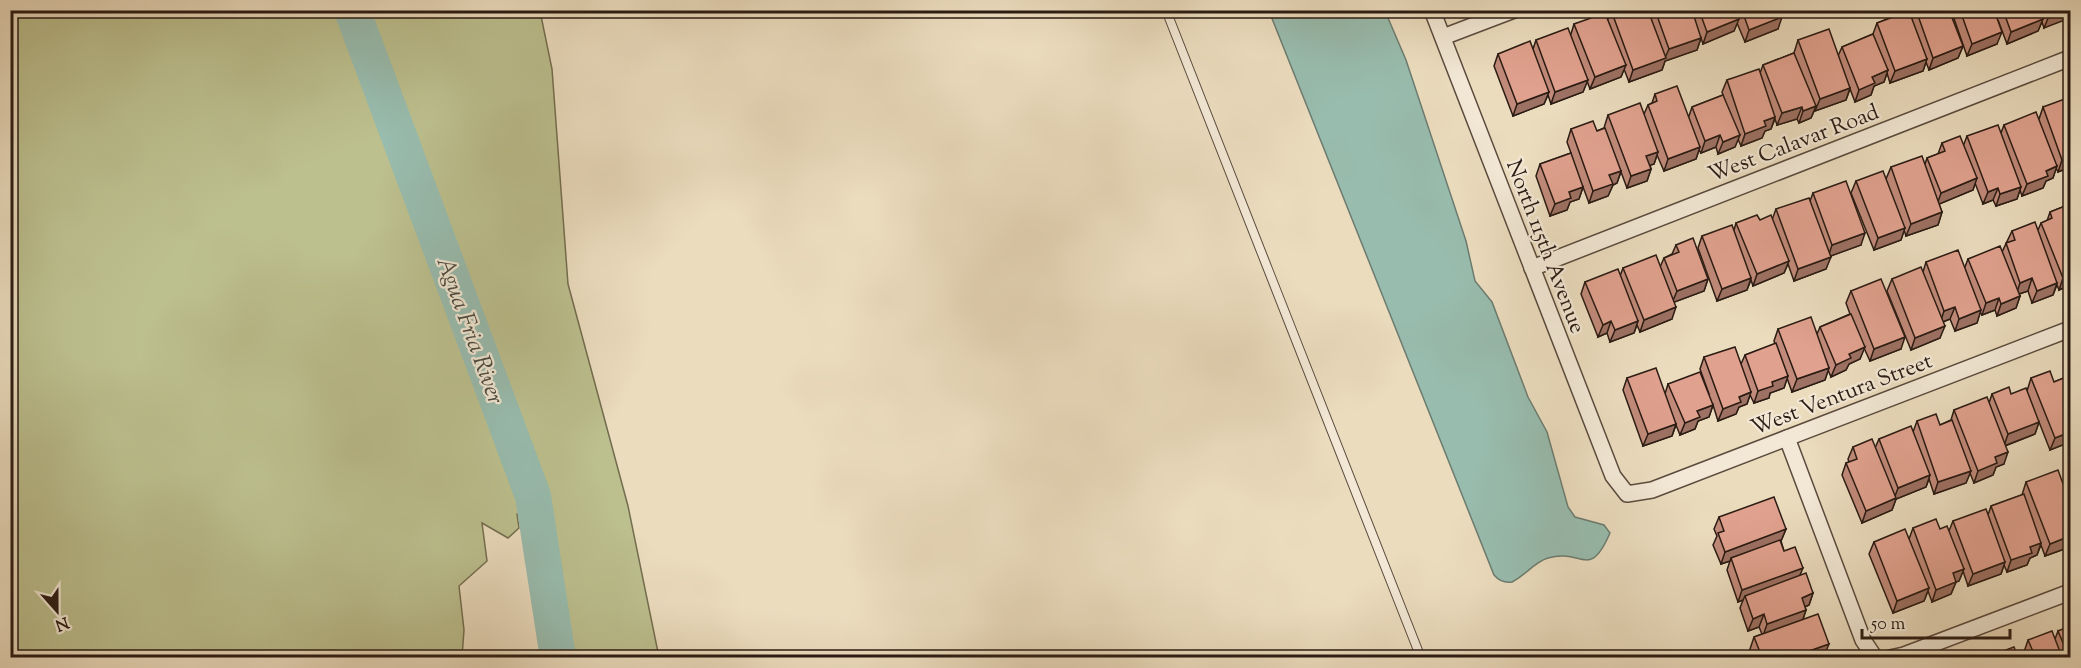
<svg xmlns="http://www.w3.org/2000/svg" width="2081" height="668" font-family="'Sorts Mill Goudy',serif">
<rect width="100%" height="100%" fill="#ebdcbe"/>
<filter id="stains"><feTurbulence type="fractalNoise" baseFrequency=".00333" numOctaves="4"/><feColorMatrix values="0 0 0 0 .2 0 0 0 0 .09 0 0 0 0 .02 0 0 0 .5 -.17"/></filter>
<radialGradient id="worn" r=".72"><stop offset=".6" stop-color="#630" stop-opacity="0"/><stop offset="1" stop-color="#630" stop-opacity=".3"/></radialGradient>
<path fill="#bcbf8e" stroke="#736d50" stroke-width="1.5" d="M 10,11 L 540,11 L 552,69 L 568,284 L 628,506 L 659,657 L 569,657 L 544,509 L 517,514 L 519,528 L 508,538 L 482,523 L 487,561 L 459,586 L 464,630 L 462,657 L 11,657 Z"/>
<path fill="#98bcae" stroke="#6c7c70" stroke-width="1.5" d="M 1269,11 L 1385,11 L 1406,60 L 1466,241 L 1475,281 L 1492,302 L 1528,397 L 1547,432 L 1568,507 L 1575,517 L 1604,525 L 1610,533 C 1589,581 1583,548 1548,558 C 1534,562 1525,576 1512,582 C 1504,583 1499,581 1494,575 Z"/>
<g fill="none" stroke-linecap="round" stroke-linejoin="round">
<path stroke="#98bcae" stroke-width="36" d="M 352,10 L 533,496 L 558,658"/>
<defs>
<path id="service" d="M 1166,10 L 1421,658"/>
<g id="minor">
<path d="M 1432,10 L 1613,476 L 1627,494 L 1652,490 L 2070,329"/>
<path d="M 1443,37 L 1514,10"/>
<path d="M 1532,268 L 2070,58"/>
<path d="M 1787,438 L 1863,640 L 1875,658"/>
<path d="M 1890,658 L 1904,655 L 2070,592"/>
</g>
</defs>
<use href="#service" stroke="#5a4b3e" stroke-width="10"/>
<use href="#minor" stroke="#5a4b3e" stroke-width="18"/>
<use href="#service" stroke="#f2e8d5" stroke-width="8"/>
<use href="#minor" stroke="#f2e8d5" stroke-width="15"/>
</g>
<g fill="#c18a7a" stroke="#2a1b13" stroke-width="1.5">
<path d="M 1611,10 L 1637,10 L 1639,16 L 1648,13 L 1647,10 L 1789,10 L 1781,14 L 1778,29 L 1745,42 L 1737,23 L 1734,31 L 1703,44 L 1701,38 L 1697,50 L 1665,61 L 1662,70 L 1629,82 L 1624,69 L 1621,77 L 1590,89 L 1587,81 L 1583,92 L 1551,104 L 1548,95 L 1544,104 L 1513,116 L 1494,66 L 1498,54 L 1533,49 L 1536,40 L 1571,34 L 1574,24 L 1608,19 Z"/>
<path d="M 1907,10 L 1949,10 L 1963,46 L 1958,58 L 1929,70 L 1926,62 L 1923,71 L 1890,83 L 1887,73 L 1884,82 L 1874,86 L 1871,95 L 1855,102 L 1850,89 L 1846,100 L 1815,111 L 1815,109 L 1811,118 L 1799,123 L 1797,119 L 1777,125 L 1775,119 L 1771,129 L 1765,131 L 1762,138 L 1741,146 L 1738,139 L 1735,147 L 1718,154 L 1716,147 L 1701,153 L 1699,150 L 1696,159 L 1664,171 L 1657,155 L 1654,164 L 1650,165 L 1651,169 L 1647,181 L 1627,188 L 1621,172 L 1617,183 L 1613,185 L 1608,196 L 1589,203 L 1583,187 L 1579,199 L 1570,202 L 1567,210 L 1550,216 L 1536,176 L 1540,164 L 1571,153 L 1567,142 L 1571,129 L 1597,131 L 1604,128 L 1608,115 L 1644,114 L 1648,105 L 1652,103 L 1655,94 L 1689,116 L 1692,107 L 1723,95 L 1722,92 L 1727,80 L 1760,73 L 1763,65 L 1794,53 L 1798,40 L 1838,56 L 1842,47 L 1873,34 L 1877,23 L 1907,11 Z"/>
<path d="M 1951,10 L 2070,10 L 2044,28 L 2042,22 L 2038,31 L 2007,44 L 1998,20 L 1997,44 L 1967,56 Z"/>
<path d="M 2043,107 L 2070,167 L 2058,172 L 2056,168 L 2053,178 L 2046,181 L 2043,188 L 2022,196 L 2020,190 L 2017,199 L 1996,206 L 1993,200 L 1983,204 L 1975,183 L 1973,190 L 1939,204 L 1942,212 L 1938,225 L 1906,236 L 1904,230 L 1901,240 L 1874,250 L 1851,193 L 1856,181 L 1886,179 L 1891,167 L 1925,164 L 1927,158 L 1938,154 L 1942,143 L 1964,144 L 1967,136 L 2001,133 L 2004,125 L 2039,119 Z"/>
<path d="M 1813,193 L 1861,245 L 1830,256 L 1826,269 L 1794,281 L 1788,264 L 1784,273 L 1753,286 L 1751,280 L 1747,290 L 1717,301 L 1698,248 L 1702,236 L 1734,230 L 1736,223 L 1760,220 L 1772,220 L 1776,209 L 1810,201 Z"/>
<path d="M 2070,204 L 2070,285 L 2059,290 L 2057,285 L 2053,295 L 2032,303 L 2028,291 L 2019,294 L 2020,296 L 2016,308 L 1997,316 L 1995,310 L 1982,315 L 1980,312 L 1977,323 L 1955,331 L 1950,319 L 1943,322 L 1940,338 L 1911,350 L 1887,291 L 1892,279 L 1923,272 L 1926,262 L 1965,267 L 1968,259 L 2002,252 L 2012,231 L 2038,230 L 2041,223 L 2047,221 L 2050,212 Z"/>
<path d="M 1676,245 L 1708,279 L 1704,291 L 1674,302 L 1672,319 L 1640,332 L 1637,325 L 1634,333 L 1610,342 L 1607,333 L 1598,337 L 1581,294 L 1585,282 L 1620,276 L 1623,268 L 1660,267 L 1664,258 L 1672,254 Z"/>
<path d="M 1851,291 L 1901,349 L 1870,361 L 1864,348 L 1860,359 L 1849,364 L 1846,370 L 1831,377 L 1828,370 L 1825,380 L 1792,392 L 1787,378 L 1784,388 L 1770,393 L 1769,398 L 1754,403 L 1750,395 L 1747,404 L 1739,407 L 1736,414 L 1718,421 L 1713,405 L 1709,417 L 1698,421 L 1695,429 L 1680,435 L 1676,425 L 1672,436 L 1643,446 L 1623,390 L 1627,378 L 1665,394 L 1668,384 L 1709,394 L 1700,369 L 1704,357 L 1741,364 L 1745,355 L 1775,344 L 1774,341 L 1778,329 L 1817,334 L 1820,327 L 1850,314 L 1846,303 Z"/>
<path d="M 2070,365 L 2070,442 L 2050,450 L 2039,422 L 2035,434 L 2005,446 L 2004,464 L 1996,467 L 1993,475 L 1974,483 L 1970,473 L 1966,483 L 1934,494 L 1929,479 L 1926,487 L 1896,499 L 1892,510 L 1862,523 L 1842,475 L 1846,463 L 1849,462 L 1848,459 L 1853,447 L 1875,448 L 1879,439 L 1913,432 L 1917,421 L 1940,425 L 1951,420 L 1954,410 L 1989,403 L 1992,394 L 2011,394 L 2027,391 L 2031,378 L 2054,382 L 2064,378 L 2069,366 Z"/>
<path d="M 2070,479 L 2070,547 L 2045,556 L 2041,545 L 2037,555 L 2030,558 L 2027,565 L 2007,572 L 2004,565 L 2001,574 L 1968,586 L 1963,571 L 1959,581 L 1956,582 L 1951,594 L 1932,602 L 1928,591 L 1924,601 L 1893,613 L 1869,554 L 1874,542 L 1909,539 L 1913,528 L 1940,529 L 1949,531 L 1953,521 L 1988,515 L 1991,506 L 2022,495 L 2026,482 L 2065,489 L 2068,480 Z"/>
<path d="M 1719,517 L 1786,529 L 1781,541 L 1784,551 L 1800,575 L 1813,593 L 1809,605 L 1805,607 L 1806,610 L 1803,619 L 1824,656 L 1820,657 L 1753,657 L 1750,649 L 1754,637 L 1762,634 L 1759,627 L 1748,631 L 1740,608 L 1743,600 L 1738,602 L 1727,570 L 1730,561 L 1721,564 L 1713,545 L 1717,536 L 1714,529 Z"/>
<path d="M 2058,631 L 2070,657 L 2026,657 L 2024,652 L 2028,640 L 2055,639 Z"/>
</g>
<g fill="#9d7163" stroke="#2a1b13" stroke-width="1.5">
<path d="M 1780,10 L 1789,10 L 1778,15 Z"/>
<path d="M 2064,10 L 2070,10 L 2070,18 L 2044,28 L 2049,16 Z"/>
<path d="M 1782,17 L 1778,29 L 1745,42 L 1749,30 Z"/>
<path d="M 1739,19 L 1734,31 L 1703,44 L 1707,32 Z"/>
<path d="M 2043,19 L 2038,31 L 2007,44 L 2011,32 Z"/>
<path d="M 2002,32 L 1997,44 L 1967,56 L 1972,44 Z"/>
<path d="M 1701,38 L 1697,50 L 1665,61 L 1662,70 L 1629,82 L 1633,70 L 1665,58 L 1669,49 Z"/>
<path d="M 1963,46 L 1958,58 L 1929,70 L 1933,58 Z"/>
<path d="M 1927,59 L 1923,71 L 1890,83 L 1895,71 Z"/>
<path d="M 1626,65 L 1621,77 L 1590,89 L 1595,77 Z"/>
<path d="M 1888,70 L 1884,82 L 1874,86 L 1871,95 L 1855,102 L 1859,90 L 1872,77 Z"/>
<path d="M 1588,80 L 1583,92 L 1551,104 L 1555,92 Z"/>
<path d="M 1850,88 L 1846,100 L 1815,111 L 1820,99 Z"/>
<path d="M 1549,92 L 1544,104 L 1513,116 L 1517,104 Z"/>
<path d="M 1816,106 L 1811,118 L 1799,123 L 1803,111 Z"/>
<path d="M 1802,107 L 1797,119 L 1777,125 L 1782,113 Z"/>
<path d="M 1775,117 L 1771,129 L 1765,131 L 1762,138 L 1741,146 L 1745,134 L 1764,121 Z"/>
<path d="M 1720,135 L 1716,147 L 1701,153 L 1705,141 Z"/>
<path d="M 1740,135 L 1735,147 L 1718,154 L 1723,142 Z"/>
<path d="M 1700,147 L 1696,159 L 1664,171 L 1668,159 Z"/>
<path d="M 1658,152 L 1654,164 L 1642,168 L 1646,156 Z"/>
<path d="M 2070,157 L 2070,167 L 2058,172 L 2062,160 Z"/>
<path d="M 2057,166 L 2053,178 L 2046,181 L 2043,188 L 2022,196 L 2027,184 L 2046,171 Z"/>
<path d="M 1651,169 L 1647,181 L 1627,188 L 1631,176 Z"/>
<path d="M 1621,171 L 1617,183 L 1613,185 L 1608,196 L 1589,203 L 1593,191 L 1609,175 Z"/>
<path d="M 1977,178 L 1973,190 L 1937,205 L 1941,193 Z"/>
<path d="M 1583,187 L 1579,199 L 1570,202 L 1567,210 L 1550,216 L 1555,204 L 1569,192 Z"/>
<path d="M 2021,187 L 2017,199 L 1996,206 L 2000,194 Z"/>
<path d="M 1998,188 L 1993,200 L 1983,204 L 1988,192 Z"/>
<path d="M 1942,212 L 1938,225 L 1906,236 L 1911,224 Z"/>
<path d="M 1905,228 L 1901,240 L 1874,250 L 1878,238 Z"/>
<path d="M 1865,233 L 1861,245 L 1828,257 L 1832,245 Z"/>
<path d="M 1831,257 L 1826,269 L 1794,281 L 1798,269 Z"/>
<path d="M 1789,261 L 1784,273 L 1753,286 L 1757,274 Z"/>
<path d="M 2070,275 L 2070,285 L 2059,290 L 2063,278 Z"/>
<path d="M 1751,278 L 1747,290 L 1717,301 L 1722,289 Z"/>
<path d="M 2032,278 L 2028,291 L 2016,295 L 2020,283 Z"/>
<path d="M 1708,279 L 1704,291 L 1672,303 L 1677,291 Z"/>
<path d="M 2057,283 L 2053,295 L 2032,303 L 2037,291 Z"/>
<path d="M 2020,296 L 2016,308 L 1997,316 L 2001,304 Z"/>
<path d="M 1999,298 L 1995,310 L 1982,315 L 1986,303 Z"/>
<path d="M 1676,307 L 1672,319 L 1640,332 L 1644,320 Z"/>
<path d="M 1955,307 L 1950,319 L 1940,323 L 1944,311 Z"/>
<path d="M 1981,310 L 1977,323 L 1955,331 L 1959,319 Z"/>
<path d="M 1611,321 L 1607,333 L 1598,337 L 1603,325 Z"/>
<path d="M 1638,321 L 1634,333 L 1610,342 L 1615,330 Z"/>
<path d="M 1945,326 L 1940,338 L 1911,350 L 1915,338 Z"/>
<path d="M 1905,337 L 1901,349 L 1870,361 L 1874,349 Z"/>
<path d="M 1865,347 L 1860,359 L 1849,364 L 1846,370 L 1831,377 L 1836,365 L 1849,354 Z"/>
<path d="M 1829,368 L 1825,380 L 1792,392 L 1797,379 Z"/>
<path d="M 1788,376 L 1784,388 L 1770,393 L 1769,398 L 1754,403 L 1758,391 L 1772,382 Z"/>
<path d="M 1751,392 L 1747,404 L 1739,407 L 1736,414 L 1718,421 L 1723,409 L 1739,397 Z"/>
<path d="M 1713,405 L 1709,417 L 1698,421 L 1695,429 L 1680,435 L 1685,423 L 1697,411 Z"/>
<path d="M 2039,422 L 2035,434 L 2004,446 L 2008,434 Z"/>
<path d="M 1676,424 L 1672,436 L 1643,446 L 1648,434 Z"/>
<path d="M 2070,432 L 2070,442 L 2050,450 L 2055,438 Z"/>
<path d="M 2008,452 L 2004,464 L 1996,467 L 1993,475 L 1974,483 L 1978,471 L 1995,457 Z"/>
<path d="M 1971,471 L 1966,483 L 1934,494 L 1938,482 Z"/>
<path d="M 1930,475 L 1926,487 L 1896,499 L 1892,510 L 1862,523 L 1866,511 L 1894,499 L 1898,488 Z"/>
<path d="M 1786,529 L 1781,541 L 1731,558 L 1730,561 L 1721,564 L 1725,552 Z"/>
<path d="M 2070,536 L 2070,547 L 2045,556 L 2050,544 Z"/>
<path d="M 2041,543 L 2037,555 L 2030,558 L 2027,565 L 2007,572 L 2011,560 L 2030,547 Z"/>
<path d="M 2005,562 L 2001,574 L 1968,586 L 1973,574 Z"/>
<path d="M 1803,568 L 1798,580 L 1745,596 L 1743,600 L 1738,602 L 1742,590 Z"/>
<path d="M 1964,569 L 1959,581 L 1956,582 L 1951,594 L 1932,602 L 1936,590 L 1953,573 Z"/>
<path d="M 1929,588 L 1924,601 L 1893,613 L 1897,601 Z"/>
<path d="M 1813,593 L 1809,605 L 1797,610 L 1802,598 Z"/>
<path d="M 1806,610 L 1802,622 L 1763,636 L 1767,624 Z"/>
<path d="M 1764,614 L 1759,627 L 1748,631 L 1753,619 Z"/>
<path d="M 1829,644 L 1824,656 L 1820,657 L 1792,657 Z"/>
</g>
<g fill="#e0a18e" stroke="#2a1b13" stroke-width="1.5">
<path d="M 1611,10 L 1637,10 L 1639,16 L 1649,13 L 1666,58 L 1633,70 Z"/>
<path d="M 1655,10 L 1692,10 L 1701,38 L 1669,49 Z"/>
<path d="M 1699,10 L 1735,10 L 1739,19 L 1707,32 Z"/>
<path d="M 1742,10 L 1780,10 L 1782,17 L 1749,30 Z"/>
<path d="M 1916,10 L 1949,10 L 1963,46 L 1933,58 Z"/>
<path d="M 1960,10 L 1994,10 L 2002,32 L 1972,44 Z"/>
<path d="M 2003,10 L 2039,10 L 2043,19 L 2011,32 Z"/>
<path d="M 2046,10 L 2064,10 L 2049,16 Z"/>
<path d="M 1909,11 L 1927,59 L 1895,71 L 1877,23 Z"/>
<path d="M 1605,13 L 1626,65 L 1595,77 L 1574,24 Z"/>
<path d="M 1568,28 L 1588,80 L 1555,92 L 1536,40 Z"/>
<path d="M 1829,29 L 1850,88 L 1820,99 L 1798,40 Z"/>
<path d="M 1873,34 L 1888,70 L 1872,77 L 1875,83 L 1859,90 L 1842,47 Z"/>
<path d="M 1530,41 L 1549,92 L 1517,104 L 1498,54 Z"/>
<path d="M 1794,53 L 1816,106 L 1803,111 L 1802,107 L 1782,113 L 1763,65 Z"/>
<path d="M 1759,69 L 1775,117 L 1764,121 L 1766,126 L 1745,134 L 1727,80 Z"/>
<path d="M 1677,86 L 1700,147 L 1668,159 L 1648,105 L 1657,101 L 1655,94 Z"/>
<path d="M 1723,95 L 1740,135 L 1723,142 L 1720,135 L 1705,141 L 1692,107 Z"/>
<path d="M 2070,97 L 2070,157 L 2062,160 L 2043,107 Z"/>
<path d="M 1640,103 L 1658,152 L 1646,156 L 1651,169 L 1631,176 L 1608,115 Z"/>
<path d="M 2036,112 L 2057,166 L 2046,171 L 2048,176 L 2027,184 L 2004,125 Z"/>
<path d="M 1593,121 L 1597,131 L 1605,128 L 1621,171 L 1609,175 L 1613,184 L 1593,191 L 1571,129 Z"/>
<path d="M 1998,125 L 2021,187 L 2000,194 L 1998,188 L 1988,192 L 1967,136 Z"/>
<path d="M 1960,136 L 1977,178 L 1941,193 L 1927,158 L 1945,151 L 1942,143 Z"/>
<path d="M 1571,153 L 1583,187 L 1569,192 L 1571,198 L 1555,204 L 1540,164 Z"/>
<path d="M 1922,156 L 1942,212 L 1911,224 L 1891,167 Z"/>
<path d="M 1883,171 L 1905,228 L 1878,238 L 1856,181 Z"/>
<path d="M 1846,181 L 1865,233 L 1832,245 L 1813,193 Z"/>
<path d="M 1809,198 L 1831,257 L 1798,269 L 1776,209 Z"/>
<path d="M 2070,204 L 2070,275 L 2063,278 L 2041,223 L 2052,218 L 2050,212 Z"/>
<path d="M 1757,215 L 1760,220 L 1771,215 L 1789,261 L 1757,274 L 1736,223 Z"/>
<path d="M 2035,222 L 2057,283 L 2037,291 L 2032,278 L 2020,283 L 2006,243 L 2015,240 L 2012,231 Z"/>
<path d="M 1732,225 L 1751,278 L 1722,289 L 1702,236 Z"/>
<path d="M 1693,238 L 1708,279 L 1677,291 L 1664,258 L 1679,252 L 1676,245 Z"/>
<path d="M 2000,246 L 2020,296 L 2001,304 L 1999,298 L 1986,303 L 1968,259 Z"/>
<path d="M 1958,250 L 1981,310 L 1959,319 L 1955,307 L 1944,311 L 1926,262 Z"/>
<path d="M 1656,255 L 1676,307 L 1644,320 L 1623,268 Z"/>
<path d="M 1921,267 L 1945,326 L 1915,338 L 1892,279 Z"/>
<path d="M 1618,269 L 1638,321 L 1615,330 L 1611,321 L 1603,325 L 1585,282 Z"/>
<path d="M 1881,279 L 1905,337 L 1874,349 L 1851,291 Z"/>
<path d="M 1851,314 L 1865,347 L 1849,354 L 1851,358 L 1836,365 L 1820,327 Z"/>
<path d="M 1811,317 L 1829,368 L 1797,379 L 1778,329 Z"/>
<path d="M 1776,343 L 1788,376 L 1772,382 L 1773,386 L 1758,391 L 1745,355 Z"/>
<path d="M 1735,347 L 1751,392 L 1739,397 L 1741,402 L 1723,409 L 1704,357 Z"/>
<path d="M 1656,368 L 1676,424 L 1648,434 L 1627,378 Z"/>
<path d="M 2050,371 L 2054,382 L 2066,377 L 2070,390 L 2070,432 L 2055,438 L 2031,378 Z"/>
<path d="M 1700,372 L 1713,405 L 1697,411 L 1700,417 L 1685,423 L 1668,384 Z"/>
<path d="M 2009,387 L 2011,394 L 2026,388 L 2039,422 L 2008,434 L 1992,394 Z"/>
<path d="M 1987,397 L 2008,452 L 1995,457 L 1997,463 L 1978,471 L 1954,410 Z"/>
<path d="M 1936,414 L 1940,425 L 1952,420 L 1971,471 L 1938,482 L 1917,421 Z"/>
<path d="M 1911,426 L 1930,475 L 1898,488 L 1879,439 Z"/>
<path d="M 1872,439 L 1896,498 L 1866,511 L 1846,463 L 1857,459 L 1853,447 Z"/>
<path d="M 2058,470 L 2070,503 L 2070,536 L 2050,544 L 2026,482 Z"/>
<path d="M 2024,494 L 2041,543 L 2030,547 L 2032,553 L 2011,560 L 1991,506 Z"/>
<path d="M 1774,497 L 1786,529 L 1725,552 L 1718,533 L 1724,531 L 1719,517 Z"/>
<path d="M 1986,509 L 2005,562 L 1973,574 L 1953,521 Z"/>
<path d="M 1936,519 L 1940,529 L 1947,526 L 1964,569 L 1953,573 L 1956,582 L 1936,590 L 1913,528 Z"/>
<path d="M 1905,529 L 1929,588 L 1897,601 L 1874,542 Z"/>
<path d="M 1780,540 L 1784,551 L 1795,547 L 1803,568 L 1742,590 L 1731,558 Z"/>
<path d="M 1806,573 L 1813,593 L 1802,598 L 1806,610 L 1767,624 L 1764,614 L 1753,619 L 1745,596 Z"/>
<path d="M 1818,614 L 1829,644 L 1792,657 L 1762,657 L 1754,637 Z"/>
<path d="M 2070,626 L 2070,657 L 2069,657 L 2058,631 Z"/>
<path d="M 2052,631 L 2062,657 L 2030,657 L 2035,656 L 2028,640 Z"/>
<path d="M 2014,647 L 2018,657 L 1987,657 Z"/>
</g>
<g text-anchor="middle" stroke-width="4.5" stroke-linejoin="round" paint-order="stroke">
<g font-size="22" fill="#2a1b13" stroke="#f2e8d5">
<text transform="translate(1793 142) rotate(-21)" y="8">West Calavar Road</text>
<text transform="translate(1547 246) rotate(69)" y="8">North 115th Avenue</text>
<text transform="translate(1841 393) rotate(-21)" y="8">West Ventura Street</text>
</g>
<g font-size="24" font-style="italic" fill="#4b4b42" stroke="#f2e8d5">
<text transform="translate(471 330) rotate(70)" y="8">Agua Fria River</text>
</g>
</g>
<rect width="2081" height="668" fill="none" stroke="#ebdcbe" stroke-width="36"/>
<rect x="12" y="12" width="2057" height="644" fill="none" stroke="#2a1b13" stroke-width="3"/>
<rect x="18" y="18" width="2045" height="632" fill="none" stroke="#2a1b13" stroke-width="1.5"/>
<g transform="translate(57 611) rotate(159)" stroke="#f2e8d5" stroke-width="4.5" paint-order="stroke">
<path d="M0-4.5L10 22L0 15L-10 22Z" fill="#2a1b13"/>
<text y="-9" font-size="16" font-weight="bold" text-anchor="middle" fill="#2a1b13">N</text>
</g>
<path d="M1862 629v9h148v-9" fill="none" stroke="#2a1b13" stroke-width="3"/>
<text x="1871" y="629" font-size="18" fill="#2a1b13" stroke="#f2e8d5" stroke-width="4.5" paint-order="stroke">50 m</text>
<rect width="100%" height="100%" filter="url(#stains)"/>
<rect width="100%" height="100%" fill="url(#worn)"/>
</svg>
